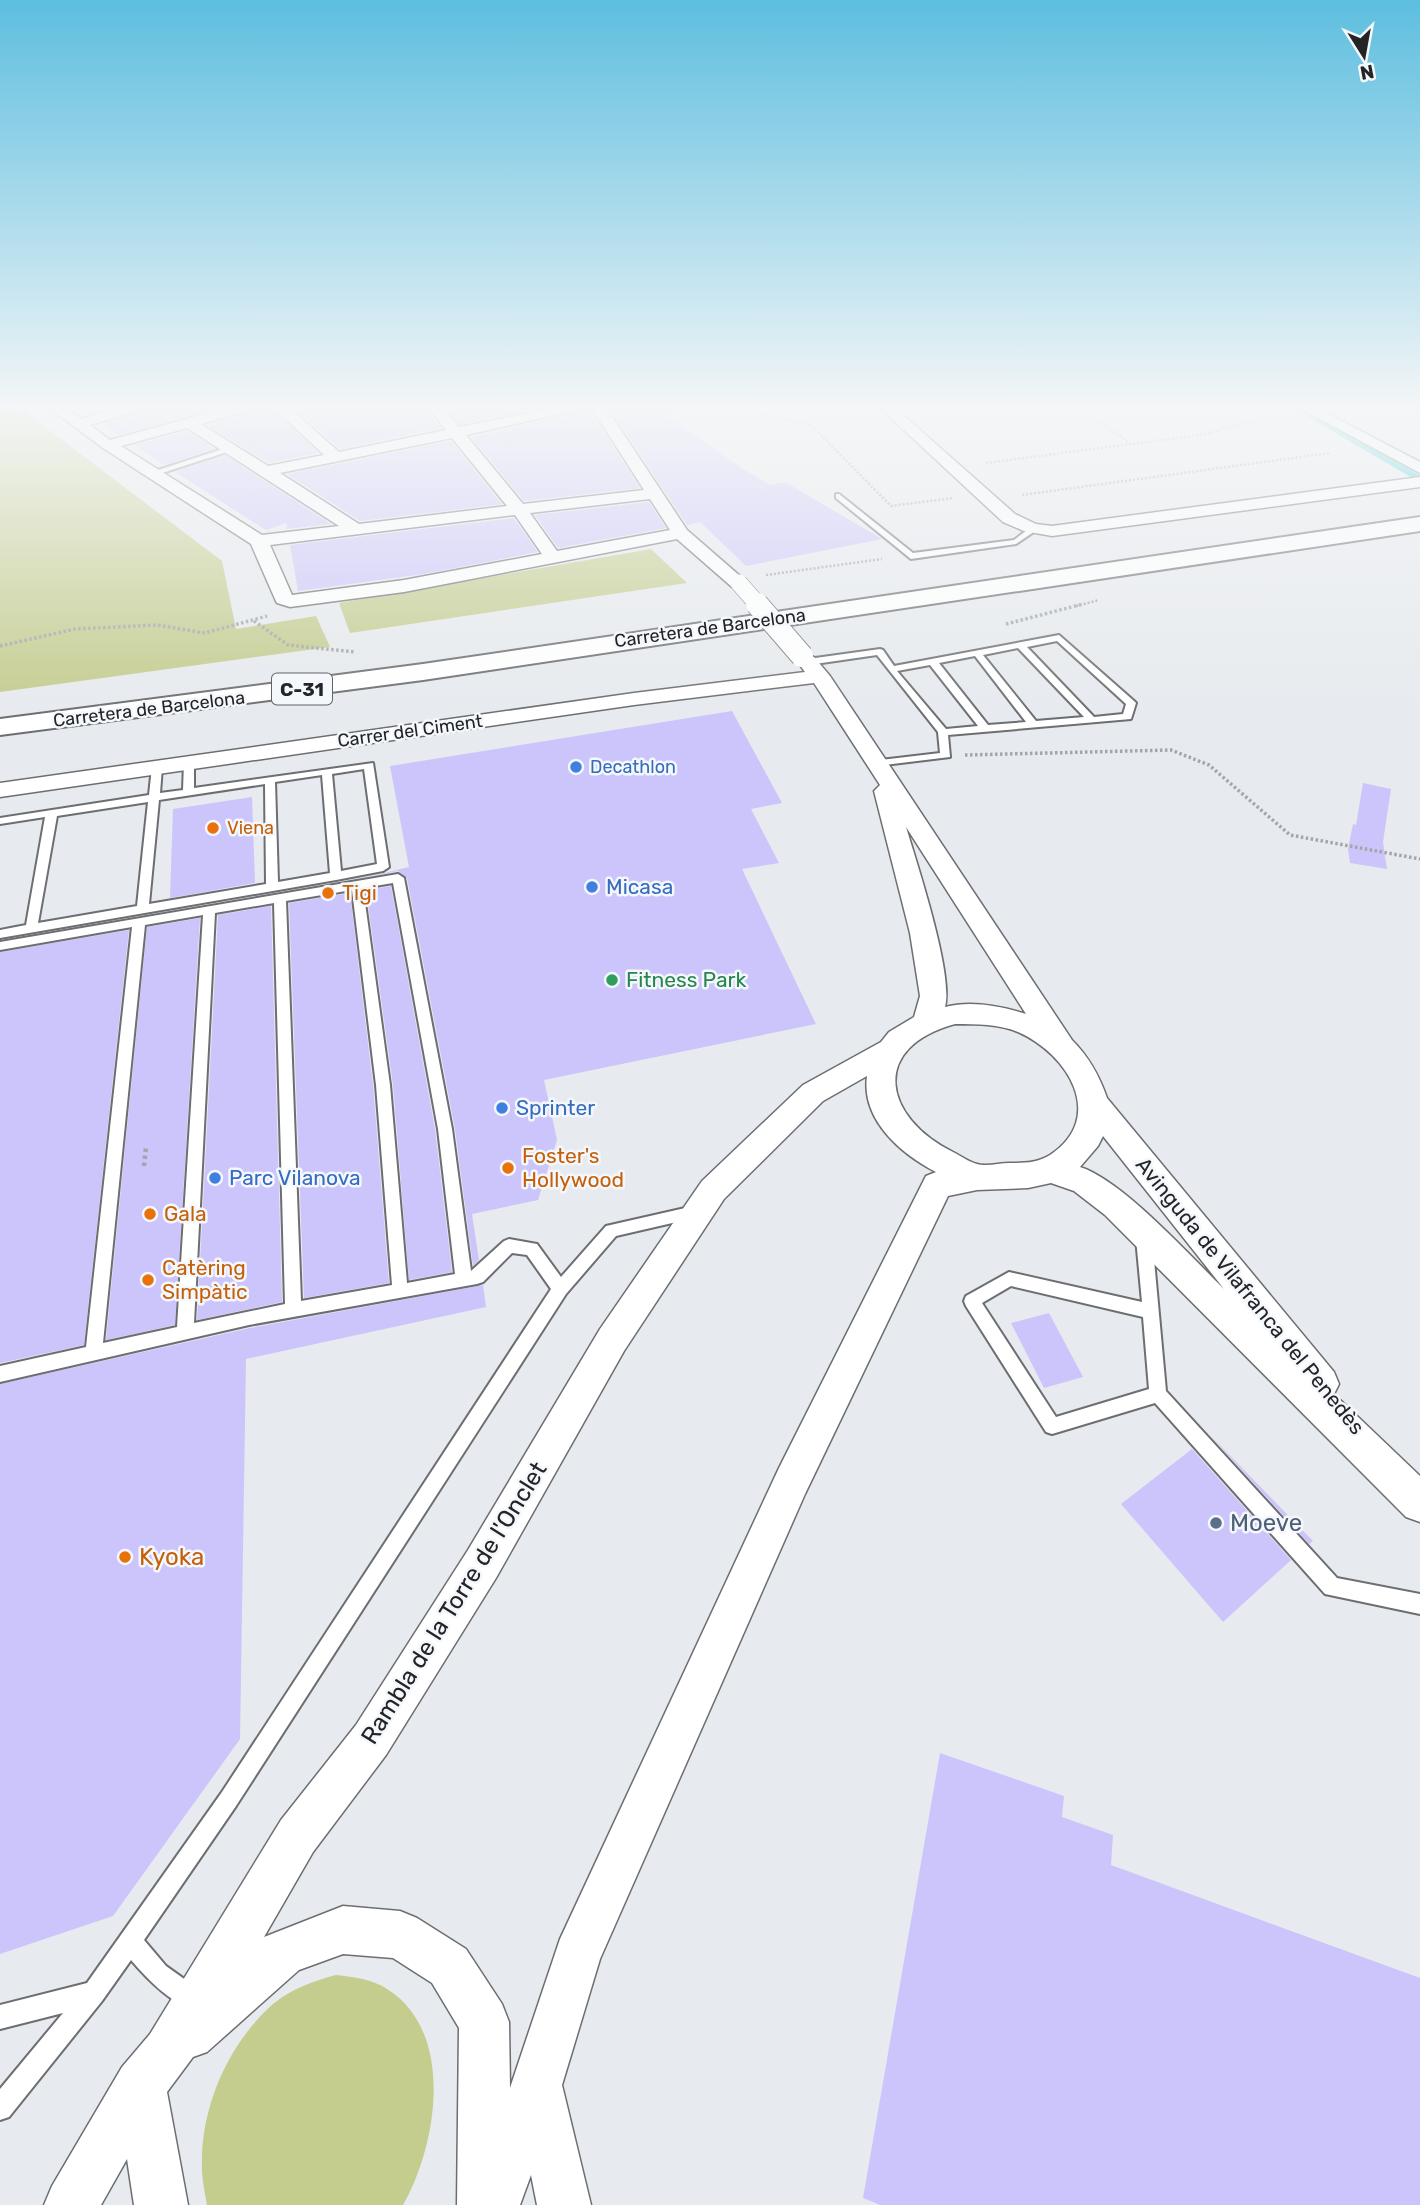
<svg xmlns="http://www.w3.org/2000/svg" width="1420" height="2205" font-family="Rubik,sans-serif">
<rect width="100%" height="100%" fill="#e7eaee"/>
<g fill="#c4cc8e">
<path d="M 0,406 L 17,406 L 222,561 L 236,629 L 316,616 L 330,647 L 0,692 Z"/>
<path d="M 651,549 L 687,583 L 350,633 L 339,603 Z"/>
<path d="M 336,1975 C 354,1977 372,1979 387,1989 C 456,2032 437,2146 403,2205 L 207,2205 C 205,2193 202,2180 202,2168 C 200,2108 228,2044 273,2004 C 291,1989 314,1981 336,1975 Z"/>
</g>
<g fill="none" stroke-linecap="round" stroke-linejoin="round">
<path stroke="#2ecdd2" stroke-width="6" d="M 1295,406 L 1420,479"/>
</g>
<g fill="#ccc5fb">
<path d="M 150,406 L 225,406 L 120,435 L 103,424 L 146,412 Z"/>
<path d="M 259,406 L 270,406 L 318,453 L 269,463 L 207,425 L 255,412 Z"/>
<path d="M 291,406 L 424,406 L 441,428 L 340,449 Z"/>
<path d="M 444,406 L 553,406 L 460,424 Z"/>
<path d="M 608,406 L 670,406 L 671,418 L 740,467 L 770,485 L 785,482 L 882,539 L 746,566 L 700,522 L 687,525 Z"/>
<path d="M 590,410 L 640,488 L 524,501 L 471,437 Z"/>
<path d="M 187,431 L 215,449 L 164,465 L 135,445 Z"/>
<path d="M 451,441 L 502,504 L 360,521 L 287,474 Z"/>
<path d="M 225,455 L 331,524 L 287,529 L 286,523 L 266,530 L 175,472 Z"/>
<path d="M 649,502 L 666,528 L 558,548 L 535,515 Z"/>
<path d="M 514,518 L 538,552 L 424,574 L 298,591 L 290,545 Z"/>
<path d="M 732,711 L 782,803 L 751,809 L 779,863 L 742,869 L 816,1024 L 544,1080 L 557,1140 L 538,1200 L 472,1214 L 479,1260 L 473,1266 L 455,1129 L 407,878 L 398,871 L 372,876 L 409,867 L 390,766 Z"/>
<path d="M 1363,783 L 1391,789 L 1383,842 L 1387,869 L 1350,863 L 1348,849 L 1353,824 L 1356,825 Z"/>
<path d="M 252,797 L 255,883 L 170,898 L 173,809 Z"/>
<path d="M 391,886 L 435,1129 L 452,1272 L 409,1280 L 393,1085 L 366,890 Z"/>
<path d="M 350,893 L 373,1085 L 389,1283 L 304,1298 L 289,903 Z"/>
<path d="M 271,906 L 282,1302 L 197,1320 L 218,915 Z"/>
<path d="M 200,918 L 175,1325 L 106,1340 L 147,927 Z"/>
<path d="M 129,930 L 84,1345 L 0,1363 L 0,952 Z"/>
<path d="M 483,1285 L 486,1307 L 246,1359 L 240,1739 L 113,1916 L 0,1954 L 0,1384 L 250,1328 Z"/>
<path d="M 1049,1313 L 1083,1377 L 1044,1388 L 1011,1323 Z"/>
<path d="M 1210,1435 L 1313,1541 L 1309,1544 Z"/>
<path d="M 1192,1449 L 1291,1560 L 1223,1622 L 1121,1504 Z"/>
<path d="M 940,1753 L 1064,1796 L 1062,1817 L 1113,1835 L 1111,1865 L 1420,1978 L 1420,2205 L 880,2205 L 863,2198 Z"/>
</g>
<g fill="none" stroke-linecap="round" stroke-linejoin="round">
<defs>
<g id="lane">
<path d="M 229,447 L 236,449 L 156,475 L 149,473 Z"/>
<path d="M 839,494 L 913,553 L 1014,540 L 1031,527 L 1038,529 L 1016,544 L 911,559 L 836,498 L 836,494 Z"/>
<path d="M 1059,635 L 1134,701 L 1136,703 L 1131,719 L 948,735 L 950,757 L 876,766 L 871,763 L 872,761 L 940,753 L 938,732 L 877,655 L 808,665 L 803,662 L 808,659 L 880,649 L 883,650 L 894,666 ZM 1057,641 L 1126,704 L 1123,714 L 1094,717 L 1027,647 ZM 1018,648 L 1084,717 L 1036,721 L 983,655 ZM 975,656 L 1026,722 L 988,725 L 939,663 ZM 930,665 L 978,726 L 946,729 L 897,671 Z"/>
<path d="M 189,759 L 194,762 L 194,788 L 373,763 L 389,867 L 383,871 L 336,880 L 0,938 L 0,930 L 26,925 L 45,817 L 0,824 L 0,818 L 149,795 L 152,767 L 157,764 L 162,767 L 160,793 L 183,790 L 184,762 ZM 364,769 L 377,864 L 341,871 L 332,774 ZM 322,775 L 330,873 L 278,882 L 275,782 ZM 265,784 L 266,884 L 149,904 L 159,800 ZM 148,802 L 137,906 L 38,923 L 57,816 Z"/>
<path d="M 398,874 L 404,878 L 452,1129 L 471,1271 L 504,1241 L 509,1239 L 537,1244 L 561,1277 L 606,1226 L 694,1206 L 699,1208 L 702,1212 L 699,1216 L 694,1218 L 616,1236 L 566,1294 L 236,1806 L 144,1940 L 166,1966 L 201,1991 L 205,1999 L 201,2007 L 193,2011 C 168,2000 148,1980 131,1960 L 102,2001 L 9,2117 L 0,2120 L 0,2089 L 63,2013 L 0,2029 L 0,2005 L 87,1983 L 222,1792 L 551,1289 L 527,1255 L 512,1253 L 483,1282 L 477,1284 L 249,1325 L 0,1382 L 0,1366 L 86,1347 L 132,927 L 0,950 L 0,942 ZM 393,883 L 438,1129 L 455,1274 L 407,1283 L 390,1085 L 363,888 ZM 352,890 L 376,1085 L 392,1285 L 301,1301 L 286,901 ZM 274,903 L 285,1304 L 194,1323 L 215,913 ZM 203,915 L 177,1327 L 103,1343 L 145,925 Z"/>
<path d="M 1144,1231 L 1149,1233 L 1152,1238 L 1166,1391 L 1337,1578 L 1420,1594 L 1420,1614 L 1325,1594 L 1155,1403 L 1052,1434 L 1046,1432 L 966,1306 L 964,1301 L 966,1296 L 1009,1272 L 1142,1302 L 1136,1238 L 1139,1233 ZM 1011,1286 L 1143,1317 L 1149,1389 L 1056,1417 L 982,1303 Z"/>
</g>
<g id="street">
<path d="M 47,406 L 63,406 L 81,419 L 125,406 L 147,406 L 145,409 L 90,425 L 110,440 L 234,406 L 256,406 L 254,409 L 201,424 L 268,466 L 324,455 L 272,406 L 287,406 L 339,452 L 446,430 L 427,406 L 441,406 L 459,427 L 565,406 L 605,406 L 687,530 L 748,583 L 746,587 L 732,587 L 677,539 L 404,592 L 290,607 L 277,603 L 275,599 L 251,544 L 103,448 ZM 591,407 L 644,490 L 523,504 L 466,435 ZM 187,428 L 339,526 L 262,535 L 121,446 ZM 452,438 L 507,506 L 359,524 L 280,473 ZM 650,499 L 670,530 L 557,551 L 530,513 ZM 515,515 L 542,554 L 404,580 L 292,595 L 270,545 Z"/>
<path d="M 878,406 L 893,406 L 1015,514 L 1036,524 L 1052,526 L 1420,477 L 1420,487 L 1052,536 L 1024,531 L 1003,522 Z"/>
<path d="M 1296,406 L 1313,406 L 1420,462 L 1420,473 Z"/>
<path d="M 807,655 L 814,657 L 830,676 L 1072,1040 C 1089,1057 1099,1075 1107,1098 L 1334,1372 L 1339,1384 L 1334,1394 L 1420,1476 L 1420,1522 L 1406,1517 L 1105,1215 L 1074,1191 L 1051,1183 L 1028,1188 L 977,1190 L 948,1196 L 805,1494 L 600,1959 L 562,2085 L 591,2205 L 537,2205 L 531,2175 L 520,2205 L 457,2205 L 459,2028 L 432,1983 L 393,1958 L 343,1954 L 299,1970 L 207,2052 L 193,2057 L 167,2092 L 188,2205 L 134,2205 L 127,2159 L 101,2205 L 44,2205 L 52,2186 L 122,2067 L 150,2034 L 281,1820 L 356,1725 L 468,1550 L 600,1329 L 702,1181 L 803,1085 L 881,1042 L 889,1032 L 914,1017 L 920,996 L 910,933 L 874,791 L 880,785 L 814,683 L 634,705 L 0,797 L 0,783 L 634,693 L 805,672 L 797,661 L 800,657 ZM 906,827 L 1026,1014 C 1001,1006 971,1000 945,1007 C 954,975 917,864 906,827 ZM 955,1024 C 976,1024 999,1024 1018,1032 C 1068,1054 1107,1117 1050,1155 C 1037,1163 1024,1163 1009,1163 C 999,1163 987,1167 977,1164 C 969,1162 961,1156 953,1152 C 884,1118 868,1048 955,1024 ZM 867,1076 C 861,1120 901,1154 936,1172 L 926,1176 L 779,1468 L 560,1939 L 510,2088 L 509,2022 L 502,2004 L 466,1949 L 417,1918 L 400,1911 L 343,1906 L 264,1937 L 313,1852 L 386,1755 L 496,1578 L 624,1351 L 724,1199 L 823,1101 ZM 1103,1136 L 1224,1289 C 1190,1256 1122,1180 1080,1167 L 1098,1146 Z"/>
</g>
<path id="highway" d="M 1420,517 L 1420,531 L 423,680 L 0,735 L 0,719 L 423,664 Z"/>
</defs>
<use href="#lane" stroke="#6c6e71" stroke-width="4"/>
<use href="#street" stroke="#6c6e71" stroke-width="3"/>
<use href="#highway" stroke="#6c6e71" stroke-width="4"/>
<g stroke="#a3a6a8" stroke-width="2.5" stroke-dasharray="2 2" stroke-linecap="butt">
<path d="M 691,406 L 696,414 L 739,409 L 811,425 L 891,506 L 953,498"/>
<path d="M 1077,406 L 1130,443"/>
<path d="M 986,463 L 1199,435 L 1261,419"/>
<path d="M 1022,495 L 1330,453"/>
<path d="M 766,575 L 882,559"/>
<path d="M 1076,606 L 1099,600"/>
</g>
<g stroke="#a3a6a8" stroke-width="3.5" stroke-dasharray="2.5 2.5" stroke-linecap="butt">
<path d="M 254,621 L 288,645 L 355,652"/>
<path d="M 1006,624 L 1083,604"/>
<path d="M 0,646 L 75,629 L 157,625 L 205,633 L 267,616"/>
<path d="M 965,755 L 1171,750 L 1209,765 L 1290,835 L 1420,859"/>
</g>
<path stroke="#a3a6a8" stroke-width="4.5" stroke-dasharray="3.5 3.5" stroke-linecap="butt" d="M 144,1166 L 146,1147"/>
<use href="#lane" fill="#fff" fill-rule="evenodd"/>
<use href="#street" fill="#fff" fill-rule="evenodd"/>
<use href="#highway" fill="#fff" fill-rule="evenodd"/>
<defs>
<path id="street-bridge-far1" d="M 739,583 L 759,606"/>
<path id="street-bridge" d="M 757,604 L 802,656"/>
</defs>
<use href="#street-bridge-far1" stroke="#6c6e71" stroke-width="18" stroke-linecap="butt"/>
<use href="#street-bridge" stroke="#6c6e71" stroke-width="24" stroke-linecap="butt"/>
<use href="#street-bridge-far1" stroke="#fff" stroke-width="17"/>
<use href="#street-bridge" stroke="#fff" stroke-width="22"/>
</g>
<linearGradient id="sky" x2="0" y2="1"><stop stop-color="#5dbedf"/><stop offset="0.57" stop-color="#f4f6f7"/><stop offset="1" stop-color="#f4f6f7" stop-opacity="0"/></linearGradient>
<rect width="1420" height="714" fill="url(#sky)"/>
<g fill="#3f7fe0" stroke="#f4f7fb" stroke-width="2.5">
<circle cx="576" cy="767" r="7"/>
<circle cx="592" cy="887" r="7"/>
<circle cx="502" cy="1108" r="7"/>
<circle cx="215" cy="1178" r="7"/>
</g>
<g fill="#e8710a" stroke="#f4f7fb" stroke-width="2.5">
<circle cx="213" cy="828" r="7"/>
<circle cx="328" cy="893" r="7"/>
<circle cx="508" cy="1168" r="7"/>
<circle cx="150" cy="1214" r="7"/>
<circle cx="148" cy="1280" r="7"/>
<circle cx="125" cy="1557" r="7"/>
</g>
<circle fill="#2e9e5b" stroke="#f4f7fb" stroke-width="2.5" cx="612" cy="980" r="7"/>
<circle fill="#5c6f8a" stroke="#f4f7fb" stroke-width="2.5" cx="1216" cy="1523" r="7"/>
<g text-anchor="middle" stroke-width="5" stroke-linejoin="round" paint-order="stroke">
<g font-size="18" fill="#232425" stroke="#f4f7fb">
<text transform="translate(710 628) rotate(-8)" y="6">Carretera de Barcelona</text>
<text transform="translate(149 709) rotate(-7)" y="6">Carretera de Barcelona</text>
<text transform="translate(410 731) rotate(-8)" y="6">Carrer del Ciment</text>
</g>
<g font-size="18" fill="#366cbe" stroke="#f4f7fb" text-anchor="start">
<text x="590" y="773">Decathlon</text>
</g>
<g font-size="18" fill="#c56008" stroke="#f4f7fb" text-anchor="start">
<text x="227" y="834">Viena</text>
</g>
<rect fill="#f4f7fb" stroke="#626365" stroke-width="2" x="272" y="673.5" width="60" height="31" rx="5"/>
<g font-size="19" font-weight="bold" fill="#232425">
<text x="302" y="696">C-31</text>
</g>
<g font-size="21" fill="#366cbe" stroke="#f4f7fb" text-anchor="start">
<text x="606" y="894">Micasa</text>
<text x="516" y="1115">Sprinter</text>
<text x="229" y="1185">Parc Vilanova</text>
</g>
<g font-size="21" fill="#c56008" stroke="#f4f7fb" text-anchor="start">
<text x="342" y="900">Tigi</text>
<text x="522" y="1163">Foster's<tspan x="522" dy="24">Hollywood</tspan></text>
<text x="164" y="1221">Gala</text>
<text x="162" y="1275">Catèring<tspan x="162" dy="24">Simpàtic</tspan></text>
</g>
<g font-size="21" fill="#27864d" stroke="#f4f7fb" text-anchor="start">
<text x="626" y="987">Fitness Park</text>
</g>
<g font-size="21" fill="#232425" stroke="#f4f7fb">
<text transform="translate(1250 1296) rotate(51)" y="7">Avinguda de Vilafranca del Penedès</text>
</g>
<g font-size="24" fill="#4e5e75" stroke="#f4f7fb" text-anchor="start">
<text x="1230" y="1531">Moeve</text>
</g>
<g font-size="24" fill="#c56008" stroke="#f4f7fb" text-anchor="start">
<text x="139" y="1565">Kyoka</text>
</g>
<g font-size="24" fill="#232425" stroke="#f4f7fb">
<text transform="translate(454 1603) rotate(-58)" y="8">Rambla de la Torre de l'Onclet</text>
</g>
</g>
<g transform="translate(1364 56) rotate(169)" stroke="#f4f7fb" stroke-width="5" paint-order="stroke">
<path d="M0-5L12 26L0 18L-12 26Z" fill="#232425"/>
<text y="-10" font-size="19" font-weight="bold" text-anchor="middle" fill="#232425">N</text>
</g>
</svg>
